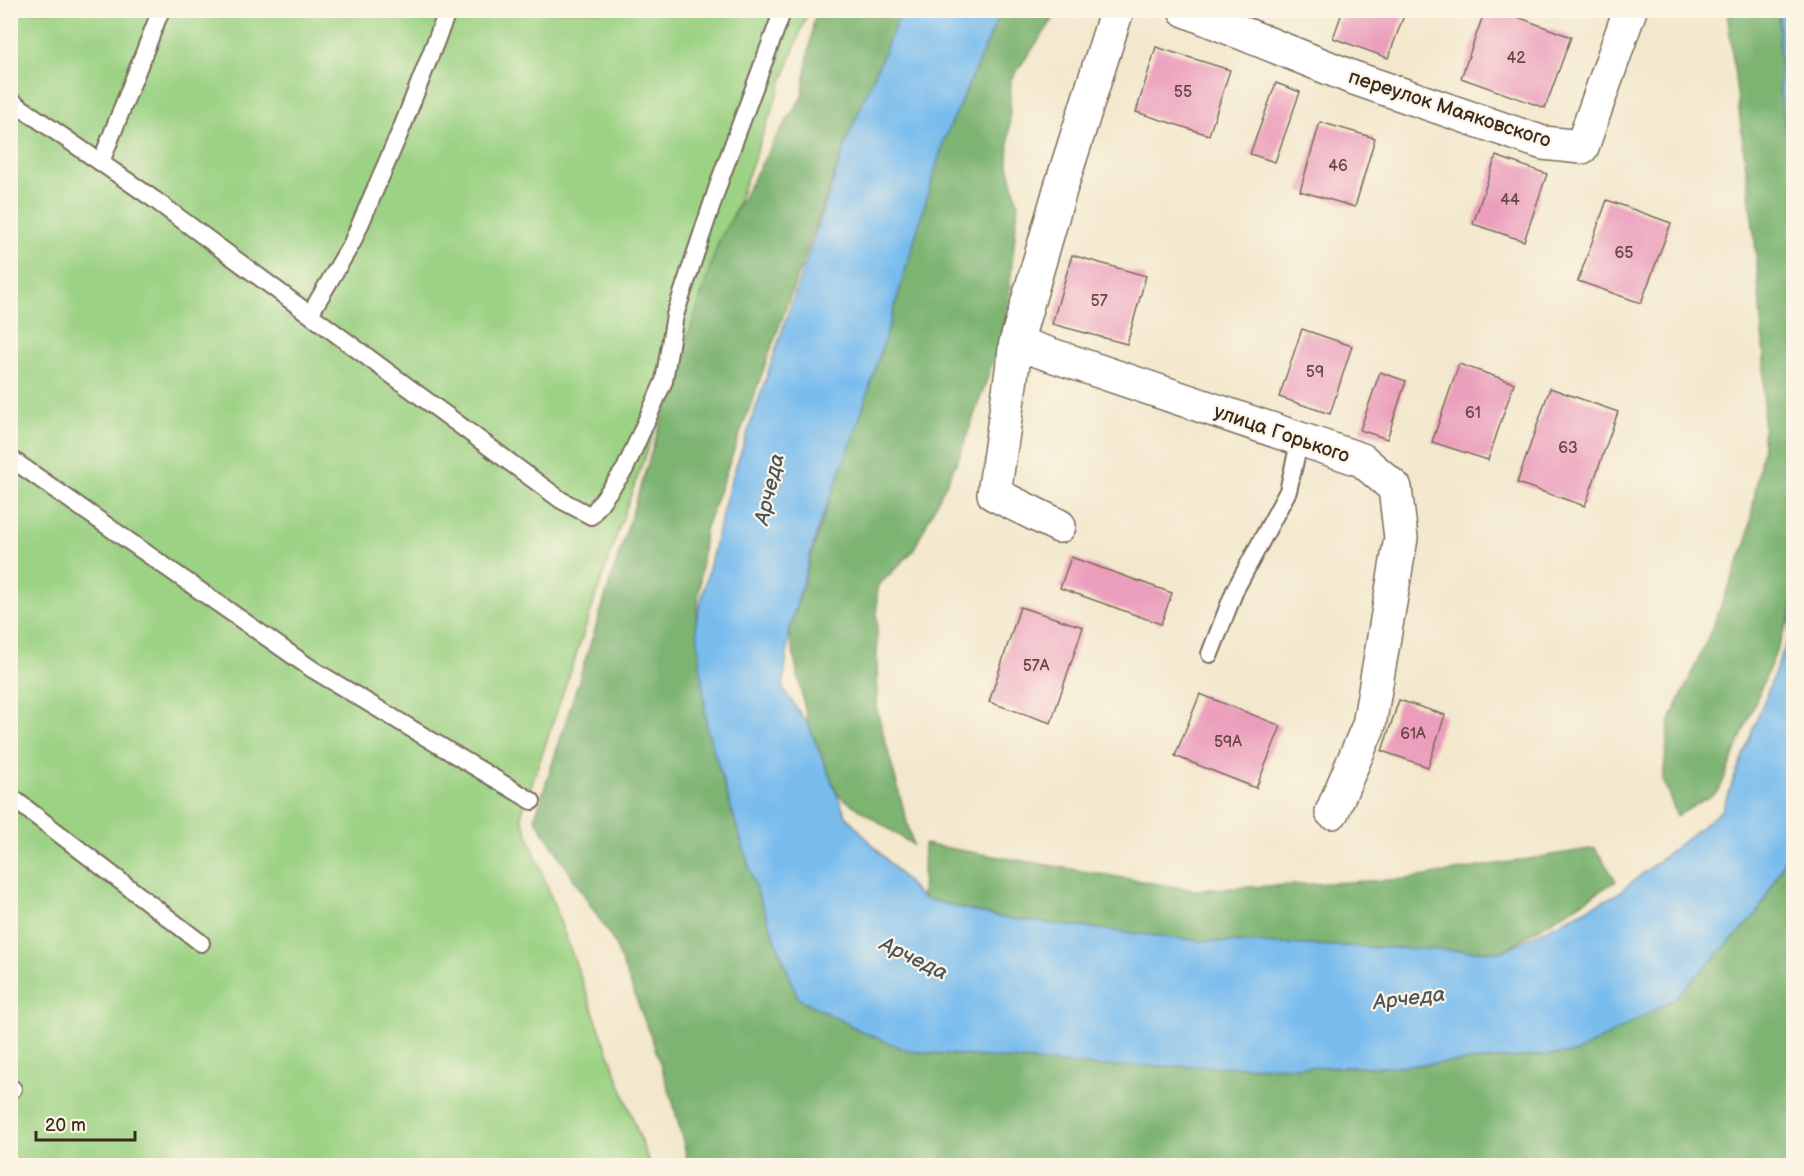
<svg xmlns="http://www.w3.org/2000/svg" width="1804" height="1176" font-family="'Balsamiq Sans',sans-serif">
<rect width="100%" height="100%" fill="#fcf5e5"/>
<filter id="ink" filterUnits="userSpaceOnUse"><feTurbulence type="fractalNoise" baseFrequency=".0167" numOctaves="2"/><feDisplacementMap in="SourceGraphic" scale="12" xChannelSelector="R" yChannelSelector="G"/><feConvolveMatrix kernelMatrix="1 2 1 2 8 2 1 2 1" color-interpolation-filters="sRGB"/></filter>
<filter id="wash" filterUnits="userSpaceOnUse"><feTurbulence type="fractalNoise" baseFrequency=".008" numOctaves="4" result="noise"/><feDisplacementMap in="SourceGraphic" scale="24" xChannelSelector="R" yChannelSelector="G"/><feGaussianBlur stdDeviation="1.35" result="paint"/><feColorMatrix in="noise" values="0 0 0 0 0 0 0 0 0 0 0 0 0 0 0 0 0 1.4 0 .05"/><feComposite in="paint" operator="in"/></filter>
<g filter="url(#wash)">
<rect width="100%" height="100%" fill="#f3e8cd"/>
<path fill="#9cd284" stroke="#6c7e51" stroke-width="1.5" d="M 10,11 L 808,11 L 625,511 L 521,816 L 650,1165 L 11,1165 Z"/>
<g fill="#7db472" stroke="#5c6f48" stroke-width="1.5">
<path d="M 839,11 L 902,11 L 847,140 L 705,530 L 696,621 L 707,729 L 755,886 L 798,998 L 863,1032 L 909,1051 L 1098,1066 L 1386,1067 L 1576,1053 L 1757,914 L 1793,843 L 1793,1165 L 689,1165 L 673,1102 L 653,1042 L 614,942 L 535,818 L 718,243 L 777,136 L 802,97 L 814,18 Z"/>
<path d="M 1001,11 L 1059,11 L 1011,79 L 1008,165 L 1018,204 L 1006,325 L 960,455 L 913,551 L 877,587 L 877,710 L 913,845 L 838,795 L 808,724 L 789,632 L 818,532 L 890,322 L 944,140 Z"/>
<path d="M 1727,11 L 1779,11 L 1780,94 L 1794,172 L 1793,610 L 1719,791 L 1677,816 L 1663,780 L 1669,723 L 1711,631 L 1747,541 L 1763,446 L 1764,357 L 1755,242 Z"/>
<path d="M 924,844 L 1194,890 L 1407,879 L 1595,848 L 1616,881 L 1501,952 L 1202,941 L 1002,918 L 922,898 Z"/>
</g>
<g fill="#78bcee" stroke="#5a7386" stroke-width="1.5">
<path d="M 902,10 L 1001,11 L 944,140 L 890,322 L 856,430 L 817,532 L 789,632 L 783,689 L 808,724 L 846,816 L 922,898 L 1002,918 L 1202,941 L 1501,952 L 1617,894 L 1722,810 L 1789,636 L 1793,590 L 1793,843 L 1757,914 L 1673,1000 L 1576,1053 L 1386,1067 L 1098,1066 L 909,1051 L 863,1032 L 798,998 L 755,886 L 707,729 L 696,621 L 729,487 L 847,140 Z"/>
<path d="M 1779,11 L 1793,11 L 1793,172 L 1780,94 Z"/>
</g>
<g id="blocks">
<g fill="#eb9ebc">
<path d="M 1225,10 L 1255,10 L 1251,21 Z"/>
<path d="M 1343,10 L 1406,10 L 1388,58 L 1333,38 Z"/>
<path d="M 1485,10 L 1499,10 L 1571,37 L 1545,108 L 1461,78 Z"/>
<path d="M 1156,47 L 1230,70 L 1209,135 L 1136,112 Z"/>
<path d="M 1276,83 L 1300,92 L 1275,162 L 1250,154 Z"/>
<path d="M 1320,122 L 1375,138 L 1355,207 L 1300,191 Z"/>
<path d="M 1496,156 L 1547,174 L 1524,241 L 1473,224 Z"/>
<path d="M 1607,200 L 1671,223 L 1641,303 L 1578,281 Z"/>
<path d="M 1072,255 L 1146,276 L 1127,344 L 1052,324 Z"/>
<path d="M 1302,329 L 1352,346 L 1330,414 L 1279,397 Z"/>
<path d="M 1459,364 L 1514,383 L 1488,460 L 1432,442 Z"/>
<path d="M 1380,372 L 1406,381 L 1387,439 L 1360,430 Z"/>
<path d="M 1550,388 L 1618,412 L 1585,506 L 1517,483 Z"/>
<path d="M 1071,557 L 1172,593 L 1161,624 L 1060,588 Z"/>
<path d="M 1020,607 L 1083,627 L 1051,723 L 989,702 Z"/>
<path d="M 1200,694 L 1281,726 L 1256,788 L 1175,756 Z"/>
<path d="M 1399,700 L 1445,715 L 1428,767 L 1382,751 Z"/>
</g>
</g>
</g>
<g filter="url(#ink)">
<use href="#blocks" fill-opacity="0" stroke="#7b6c5b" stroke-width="1.5"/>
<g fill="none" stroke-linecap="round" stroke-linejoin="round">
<defs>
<g id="service">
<path d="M 10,100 L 155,200 L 561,500 L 591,516 L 625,469 L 664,381 L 675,315 L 721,177 L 783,10"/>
<path d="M 101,162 L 161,10"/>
<path d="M 310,314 L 352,243 L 403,125 L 448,10"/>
<path d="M 10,458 L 312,669 L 532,801"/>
<path d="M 1210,654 L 1235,590 L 1288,491 L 1300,439"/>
<path d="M 10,796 L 201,943"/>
<path d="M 10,1087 L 13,1089"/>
</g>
<g id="minor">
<path d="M 1185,10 L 1351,77 L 1543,143 L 1582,147 L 1630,10"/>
<path d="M 1016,343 L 1362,460 L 1395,488 L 1401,538 L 1369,725 L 1332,812"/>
<path d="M 1059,526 L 994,494 L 1016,343 L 1060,190 L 1117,10"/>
</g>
</defs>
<use href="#service" stroke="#7b6c5b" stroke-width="20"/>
<use href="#minor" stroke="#7b6c5b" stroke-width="36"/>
<use href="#service" stroke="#fff" stroke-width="16"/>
<use href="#minor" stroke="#fff" stroke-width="33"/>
</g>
</g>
<g text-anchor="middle" stroke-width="4.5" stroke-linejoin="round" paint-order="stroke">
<g font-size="16" fill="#674746">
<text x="1516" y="63">42</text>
<text x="1183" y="97">55</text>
<text x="1338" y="171">46</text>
<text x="1510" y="205">44</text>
<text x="1624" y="258">65</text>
<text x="1099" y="306">57</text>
<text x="1315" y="377">59</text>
<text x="1473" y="418">61</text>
<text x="1568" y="453">63</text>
<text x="1036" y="671">57А</text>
<text x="1413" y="739">61А</text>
<text x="1228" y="747">59А</text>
</g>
<g font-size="20" fill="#3b2a1e" stroke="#fcf5e5">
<text transform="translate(1450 108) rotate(18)" y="7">переулок Маяковского</text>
<text transform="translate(1282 433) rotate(19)" y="7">улица Горького</text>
</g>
<g font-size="21" font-style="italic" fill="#4d565c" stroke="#fcf5e5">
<text transform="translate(769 489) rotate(-77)" y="7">Арчеда</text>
<text transform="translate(914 958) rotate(26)" y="7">Арчеда</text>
<text transform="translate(1409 998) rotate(-7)" y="7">Арчеда</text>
</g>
</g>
<rect width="1804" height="1176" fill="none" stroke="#fcf5e5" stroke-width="36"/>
<path d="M36 1131v9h99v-9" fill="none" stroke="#3b2a1e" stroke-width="3"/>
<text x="45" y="1131" font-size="18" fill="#3b2a1e" stroke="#fcf5e5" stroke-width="4.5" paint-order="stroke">20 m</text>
</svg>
